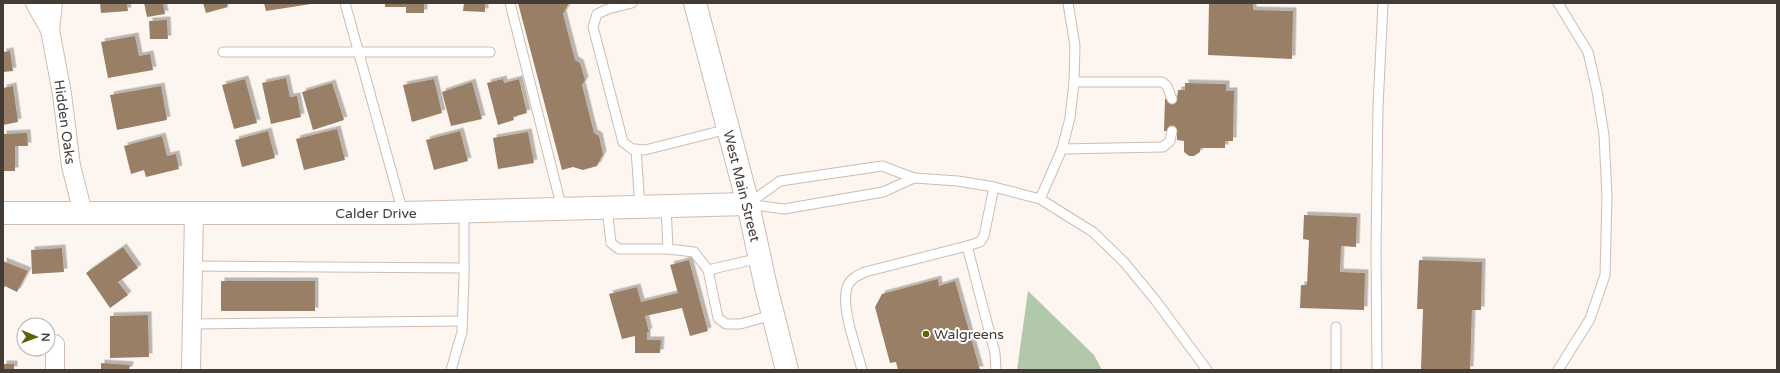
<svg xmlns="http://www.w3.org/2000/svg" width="1780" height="373" font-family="'Varela Round',sans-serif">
<defs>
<filter id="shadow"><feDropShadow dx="3.5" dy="-3.5" stdDeviation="0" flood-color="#0004"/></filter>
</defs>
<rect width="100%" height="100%" fill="#fdf5ef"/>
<path fill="#b1c8aa" d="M 1028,291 L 1094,355 L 1102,370 L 1017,370 Z"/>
<g fill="#997f66" filter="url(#shadow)">
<path d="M 100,3 L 127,3 L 128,11 L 101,13 Z"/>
<path d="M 144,3 L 163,3 L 165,14 L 147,17 Z"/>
<path d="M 203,3 L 227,3 L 228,7 L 206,13 Z"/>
<path d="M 264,3 L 311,3 L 311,4 L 266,11 Z"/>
<path d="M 385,3 L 424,3 L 424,13 L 406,13 L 406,7 L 385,7 Z"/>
<path d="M 464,3 L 485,3 L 485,12 L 463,11 Z"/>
<path d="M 518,3 L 569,3 L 563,14 L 575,60 L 580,63 L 585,80 L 582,85 L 594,133 L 599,136 L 603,154 L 597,166 L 583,170 L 573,167 L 562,170 Z"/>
<path d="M 1209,3 L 1253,3 L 1253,10 L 1293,11 L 1292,59 L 1208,55 Z"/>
<path d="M 167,20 L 168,39 L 150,39 L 149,21 Z"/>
<path d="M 135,36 L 139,56 L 150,54 L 153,70 L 108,78 L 101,42 Z"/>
<path d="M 10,51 L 13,71 L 3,72 L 3,52 Z"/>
<path d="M 286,78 L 290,97 L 297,96 L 301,117 L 271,124 L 262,83 Z"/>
<path d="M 245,79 L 257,123 L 234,129 L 222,85 Z"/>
<path d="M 434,79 L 442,113 L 412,122 L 403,85 Z"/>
<path d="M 503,79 L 504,83 L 519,79 L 527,113 L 513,117 L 514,120 L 498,125 L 487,83 Z"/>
<path d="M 472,82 L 482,119 L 451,126 L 442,92 Z"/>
<path d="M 332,83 L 344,120 L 313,130 L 302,92 Z"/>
<path d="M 1185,83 L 1226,84 L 1226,91 L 1234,91 L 1233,141 L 1225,141 L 1225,148 L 1200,148 L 1200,152 L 1194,156 L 1189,156 L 1184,152 L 1184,141 L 1177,140 L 1177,131 L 1164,131 L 1165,99 L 1177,99 L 1178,90 L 1185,90 Z"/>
<path d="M 13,86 L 18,122 L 3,125 L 3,88 Z"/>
<path d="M 161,86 L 167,120 L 117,130 L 110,95 Z"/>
<path d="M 337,129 L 345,160 L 304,170 L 296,139 Z"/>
<path d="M 268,131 L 275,158 L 242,167 L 235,140 Z"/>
<path d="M 460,131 L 468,161 L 434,170 L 426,140 Z"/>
<path d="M 528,132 L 534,163 L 498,169 L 493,138 Z"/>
<path d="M 27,133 L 28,146 L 15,146 L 15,171 L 3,171 L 3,134 Z"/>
<path d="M 162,136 L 167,156 L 176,154 L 179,169 L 146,177 L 144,170 L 131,174 L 124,146 Z"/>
<path d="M 1304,215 L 1357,217 L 1356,247 L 1341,246 L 1340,272 L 1365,273 L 1364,310 L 1300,308 L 1301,285 L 1307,285 L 1309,240 L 1303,239 Z"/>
<path d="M 123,247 L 138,268 L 118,282 L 128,295 L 110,308 L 86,273 Z"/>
<path d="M 62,248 L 64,272 L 32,274 L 31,250 Z"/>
<path d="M 689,260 L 708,331 L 690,336 L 682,308 L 645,316 L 649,332 L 647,332 L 647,340 L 661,340 L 660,353 L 635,353 L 635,336 L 622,339 L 609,294 L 637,287 L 641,302 L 678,293 L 670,265 Z"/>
<path d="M 1419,260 L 1482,262 L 1481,310 L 1472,310 L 1470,370 L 1421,370 L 1423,309 L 1417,309 Z"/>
<path d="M 3,261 L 28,271 L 17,292 L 5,286 L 3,290 Z"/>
<path d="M 938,279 L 939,286 L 955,281 L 980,370 L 898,370 L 896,362 L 890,363 L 875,307 L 882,294 Z"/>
<rect x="221" y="281" width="94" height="30"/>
<path d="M 148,315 L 149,357 L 110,358 L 110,316 Z"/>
<path d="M 101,363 L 130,365 L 129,370 L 101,370 Z"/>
<rect x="3" y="364" width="11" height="6"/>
</g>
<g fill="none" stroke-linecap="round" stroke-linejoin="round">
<defs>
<g id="lane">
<path d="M 345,3 L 403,213"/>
<path d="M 510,3 L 562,209"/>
<path d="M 632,3 L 608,9 L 597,14 L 593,27 L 623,142 L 632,149 L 645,150 L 728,129"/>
<path d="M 223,52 L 490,52"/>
<path d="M 1074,82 L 1162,82 L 1167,86 L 1172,99"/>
<path d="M 636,149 L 640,207"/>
<path d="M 1062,149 L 1163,147 L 1170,141 L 1172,131"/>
<path d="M 994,187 L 984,236 L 980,242 L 967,246 L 995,353 L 996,370"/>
<path d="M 1040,199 L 1062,149 L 1070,118 L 1074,82 L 1075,46 L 1068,3"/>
<path d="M 748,204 L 780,181 L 882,166 L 914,178 L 958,181 L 994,187 L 1040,199 L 1093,232 L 1124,262 L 1156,301 L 1207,370"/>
<path d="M 748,204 L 784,209 L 883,192 L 914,178"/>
<path d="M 666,206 L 668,249"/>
<path d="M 607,208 L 611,243 L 619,249 L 668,249 L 694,252 L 708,270 L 718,318 L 726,324 L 740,324 L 773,315"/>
<path d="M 193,266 L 464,268"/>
<path d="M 708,270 L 760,258"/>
<path d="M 192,324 L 462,321"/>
<path d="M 451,370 L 462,332 L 464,277 L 464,212"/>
<path d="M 862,370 C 857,349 839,305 848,285 C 851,278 859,275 865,272 L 967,246"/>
<path d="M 1336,370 L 1336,327"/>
<path d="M 1377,370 L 1376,250 L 1378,107 L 1383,3"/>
<path d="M 1558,370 L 1590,319 L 1605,275 L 1607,197 L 1604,135 L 1597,91 L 1588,52 L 1558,3"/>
</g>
<g id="street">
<path d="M 35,3 L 50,30"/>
<path d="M 53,3 L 50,30 L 62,94 L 71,166 L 83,213"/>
<path d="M 55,370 L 55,344"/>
<path d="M 191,370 L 194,213"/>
</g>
<path id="secondary" d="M 3,213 L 403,213 L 748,204"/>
<path id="primary" d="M 695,3 L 748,204 L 766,287 L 787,370"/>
</defs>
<use href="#lane" stroke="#d0bcaf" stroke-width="11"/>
<use href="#street" stroke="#d0bcaf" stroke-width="20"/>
<use href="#secondary" stroke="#d0bcaf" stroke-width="24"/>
<use href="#primary" stroke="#d0bcaf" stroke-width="24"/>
<use href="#lane" stroke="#fff" stroke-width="9"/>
<use href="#street" stroke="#fff" stroke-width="18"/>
<use href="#secondary" stroke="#fff" stroke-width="22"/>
<use href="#primary" stroke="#fff" stroke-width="22"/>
</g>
<circle fill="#5c6300" stroke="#fff" stroke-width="1.5" cx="926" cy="334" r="4"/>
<g text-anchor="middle" stroke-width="4" stroke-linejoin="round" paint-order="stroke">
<g font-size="14" fill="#433b36" stroke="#fff">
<text transform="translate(65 122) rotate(82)" y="5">Hidden Oaks</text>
<text transform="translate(742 186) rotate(76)" y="5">West Main Street</text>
<text x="376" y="218">Calder Drive</text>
</g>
<g font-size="14" fill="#433b36" stroke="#fff" text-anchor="start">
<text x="934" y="339">Walgreens</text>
</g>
</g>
<rect width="1780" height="373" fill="none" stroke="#433b36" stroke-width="8"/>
<g transform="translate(36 337) rotate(91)"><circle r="19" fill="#ffffff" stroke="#b4b1af"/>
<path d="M0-3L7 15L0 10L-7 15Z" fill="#5c6300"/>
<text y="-6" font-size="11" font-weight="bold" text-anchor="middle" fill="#433b36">N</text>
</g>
</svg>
